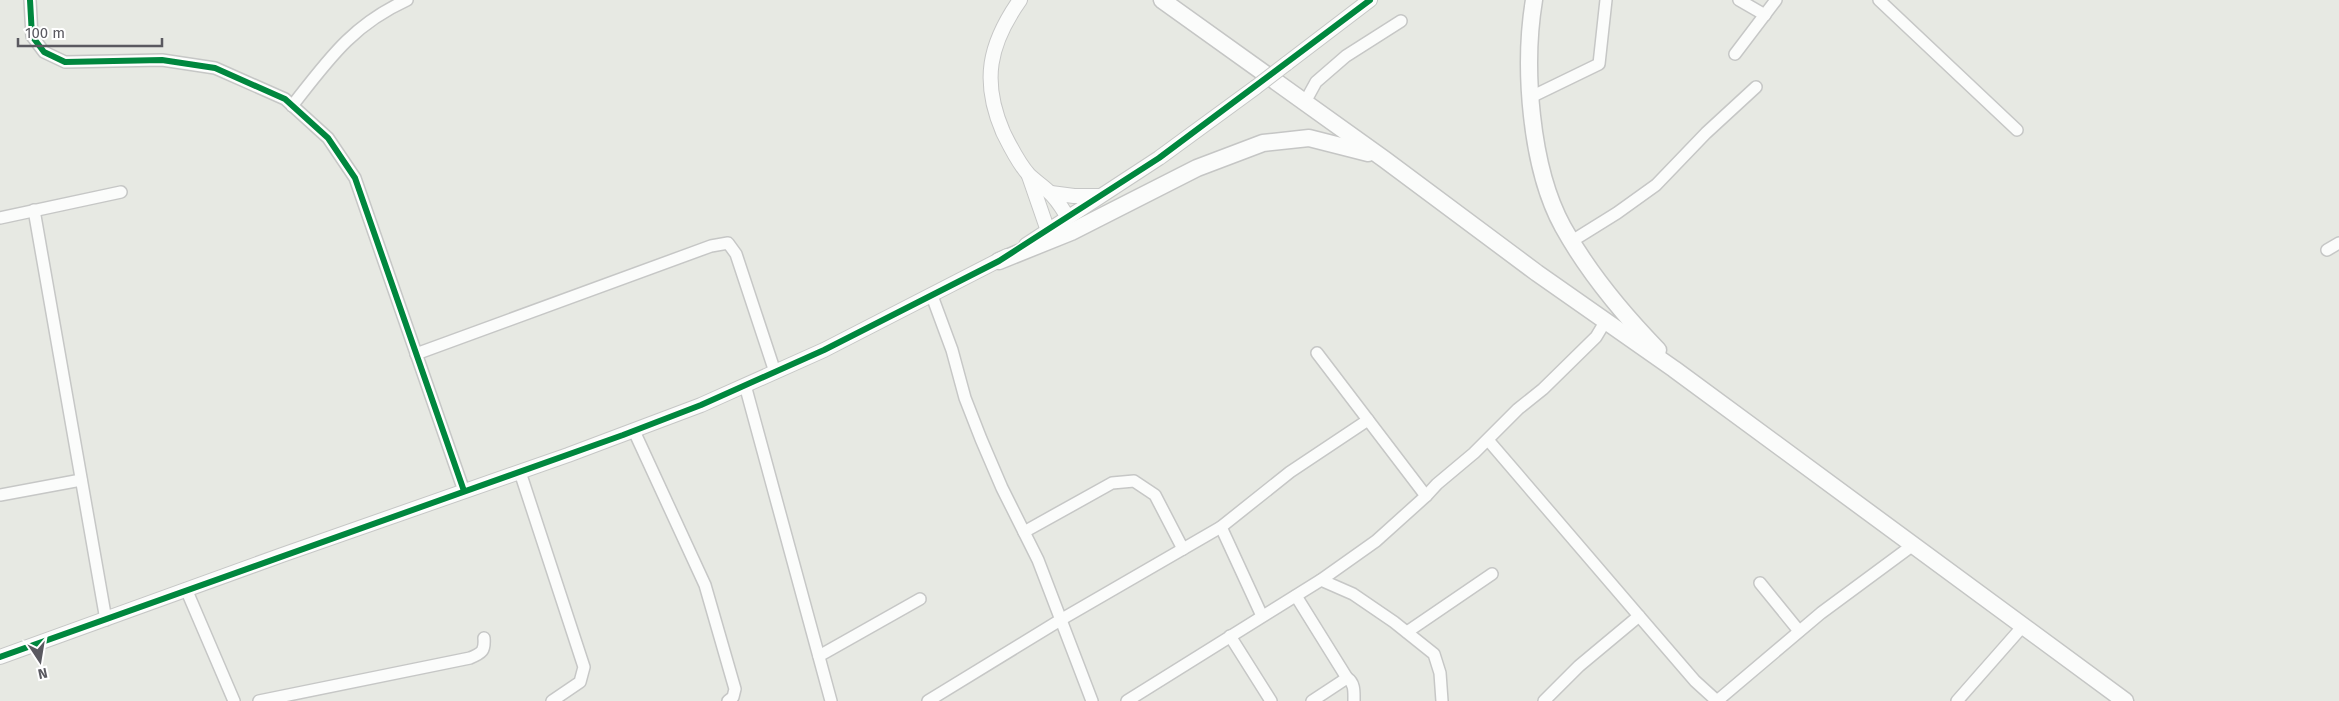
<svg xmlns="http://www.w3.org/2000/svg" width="2339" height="701" font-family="'Fira Sans',sans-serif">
<rect width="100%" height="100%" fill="#e7e9e3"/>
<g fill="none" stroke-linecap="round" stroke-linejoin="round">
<defs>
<g id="minor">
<path d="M 30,0 L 32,36 L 44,52 L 65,62 L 162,60 L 215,68 L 285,99 L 328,138 L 355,178 L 464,491"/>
<path d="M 1739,0 L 1765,15"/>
<path d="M 1879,0 L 2017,130"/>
<path d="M 1735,54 L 1776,0"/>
<path d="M 1531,97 L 1599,64 L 1606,0"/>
<path d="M 1305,102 L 1316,82 L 1346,56 L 1401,21"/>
<path d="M 292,106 C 328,60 352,25 407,0"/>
<path d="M 34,210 L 106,620"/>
<path d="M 0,218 L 121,192"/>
<path d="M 1572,241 L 1617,213 L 1656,185 L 1706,133 L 1756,87"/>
<path d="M 2327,250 L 2339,243"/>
<path d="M 932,296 L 952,350 L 965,398 L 981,439 L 1002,488 L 1038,560 L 1092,701"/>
<path d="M 1317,353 L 1426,496"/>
<path d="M 416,354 L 711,246 L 728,243 L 736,254 L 775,372"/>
<path d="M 745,385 L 831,701"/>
<path d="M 634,431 L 705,585 L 735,689 L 733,697 L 728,701"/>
<path d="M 1488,440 L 1639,616"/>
<path d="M 520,472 L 584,667 L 580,682 L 552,701"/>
<path d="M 0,495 L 81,480"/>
<path d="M 1221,527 L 1262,616"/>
<path d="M 1024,532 L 1112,483 L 1134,481 L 1155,495 L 1183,549"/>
<path d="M 1321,580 L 1353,594 L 1394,622 L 1434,654 L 1440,673 L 1442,701"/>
<path d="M 1760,583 L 1799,631"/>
<path d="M 186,589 L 234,701"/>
<path d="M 1296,596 L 1347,678"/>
<path d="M 1407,632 L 1492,574"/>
<path d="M 1230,636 L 1271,701"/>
<path d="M 819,656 L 920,599"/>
<path d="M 259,701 L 470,658 C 482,653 485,651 484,638"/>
<path d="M 928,701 L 1062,619 L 1221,527 L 1290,472 L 1368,420"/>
<path d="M 1127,701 L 1321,580 L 1376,541 L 1426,496 L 1437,484 L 1474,453 L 1518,409 L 1543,389 L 1596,337 L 1605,322"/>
<path d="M 1312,701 L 1347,678 C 1355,683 1354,692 1354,701"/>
<path d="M 1544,701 L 1579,666 L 1639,616 L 1695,681 L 1717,701"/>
<path d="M 1717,701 L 1821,613 L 1913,545"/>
<path d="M 1957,701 L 2023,626"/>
</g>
<g id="tertiary">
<path d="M 1020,0 C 989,44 981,81 1003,132 C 1010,146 1018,163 1029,175 C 1035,181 1043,186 1049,192 C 1057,199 1062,208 1067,216"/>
<path d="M 1286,64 L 1370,0"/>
<path d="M 1029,176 L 1048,231"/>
<path d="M 1051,193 L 1074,196 L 1099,196"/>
<path d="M 1026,245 L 1159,158 L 1256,87"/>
<path d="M 0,657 L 282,555 L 568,455 L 701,405 L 824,350 L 1007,256"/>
</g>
<g id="secondary">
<path d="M 1162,0 L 1384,159 L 1537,273 L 1674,369 L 2125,701"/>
<path d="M 1534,0 C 1523,66 1530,167 1563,227 C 1588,272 1622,313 1658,350"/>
<path d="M 999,261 L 1071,232 L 1197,168 L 1263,143 L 1309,138 L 1368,153"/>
</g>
</defs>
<use href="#minor" stroke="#c6c7c6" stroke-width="14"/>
<use href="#tertiary" stroke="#c6c7c6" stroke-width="16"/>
<use href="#secondary" stroke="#c5c6c5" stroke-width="19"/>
<use href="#minor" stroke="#fbfcfb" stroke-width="11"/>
<use href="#tertiary" stroke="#fbfcfb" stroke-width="14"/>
<use href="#secondary" stroke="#fbfcfb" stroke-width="16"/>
<defs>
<path id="tertiary-bridge" d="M 1256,87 L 1286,64"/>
</defs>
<use href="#tertiary-bridge" stroke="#c6c7c6" stroke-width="16" stroke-linecap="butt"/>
<use href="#tertiary-bridge" stroke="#fbfcfb" stroke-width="14"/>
<defs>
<g id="cycleway">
<path d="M 30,0 L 32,36 L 44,52 L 65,62 L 162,60 L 215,68 L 285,99 L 328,138 L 355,178 L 464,491"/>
<path d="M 0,657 L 623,435 L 701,405 L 824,350 L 999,261 L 1159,158 L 1370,0"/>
</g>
</defs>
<use href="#cycleway" stroke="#fff" stroke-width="9"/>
<use href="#cycleway" stroke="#00873e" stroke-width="6"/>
</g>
<g transform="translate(40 661) rotate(168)" stroke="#ffffff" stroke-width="4" paint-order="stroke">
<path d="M0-4L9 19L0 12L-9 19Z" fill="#5a5960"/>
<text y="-8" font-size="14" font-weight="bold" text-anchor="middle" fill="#5a5960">N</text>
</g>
<path d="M18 38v8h144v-8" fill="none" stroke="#5a5960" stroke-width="2.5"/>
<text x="25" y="38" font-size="15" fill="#5a5960" stroke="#ffffff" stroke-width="4" paint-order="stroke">100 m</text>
</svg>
